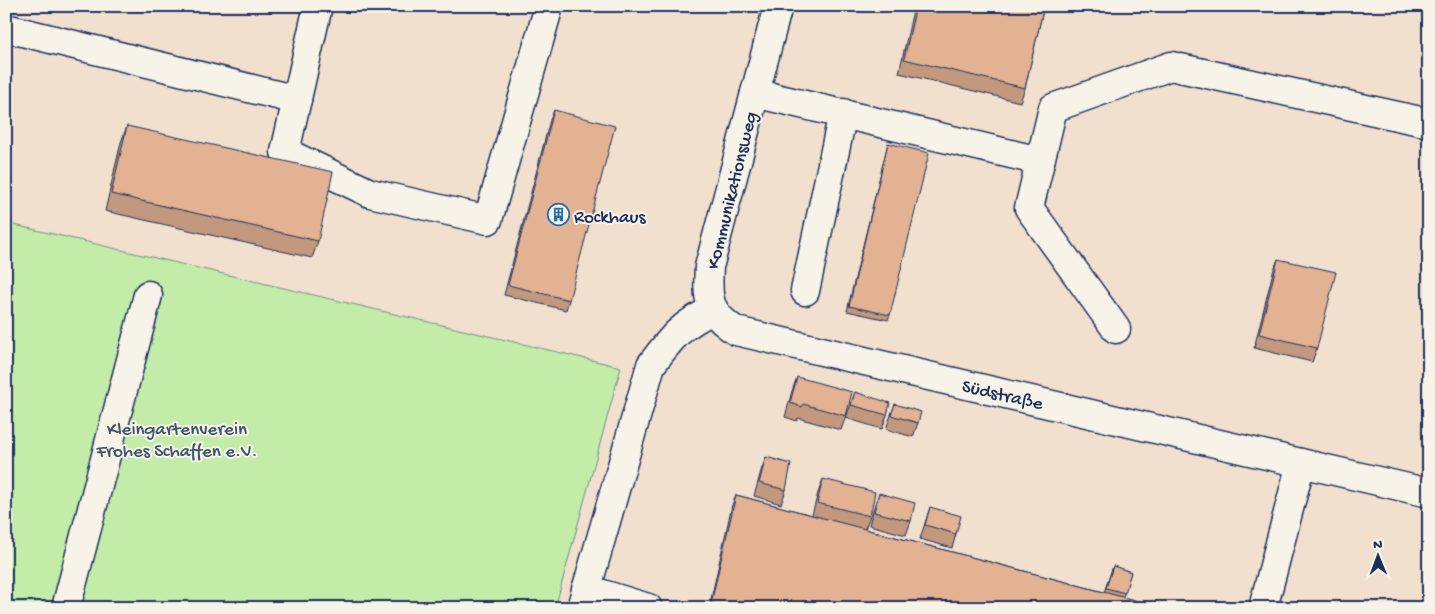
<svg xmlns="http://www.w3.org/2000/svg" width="1435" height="614" font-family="'Gochi Hand',sans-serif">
<rect width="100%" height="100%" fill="#f7f3e8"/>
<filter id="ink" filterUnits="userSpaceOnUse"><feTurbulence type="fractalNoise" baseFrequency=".02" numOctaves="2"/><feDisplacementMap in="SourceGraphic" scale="10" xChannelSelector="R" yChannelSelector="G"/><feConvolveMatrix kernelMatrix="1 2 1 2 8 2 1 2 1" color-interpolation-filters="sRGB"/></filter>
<g filter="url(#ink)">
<path fill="#f1e0ce" d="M 6,6 L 1429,6 L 1429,608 L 555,608 L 620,367 L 6,223 Z"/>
<path fill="#c2eca8" stroke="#6e8e83" d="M 6,223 L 621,367 L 555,608 L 6,608 Z"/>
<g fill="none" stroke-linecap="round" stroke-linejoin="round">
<defs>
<g id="minor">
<path d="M 318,6 L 285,152 L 370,193 L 488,220 L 549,6"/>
<path d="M 778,6 L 709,267 C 707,299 708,313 736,331 L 1429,493"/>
<path d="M 6,28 L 297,100"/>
<path d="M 755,93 L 1040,161"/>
<path d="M 805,291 L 843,113"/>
<path d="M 1116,329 L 1029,208 L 1053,108 L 1171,66 L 1429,123"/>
<path d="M 586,589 L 648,608"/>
<path d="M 66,608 L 148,295"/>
<path d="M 581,608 L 651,365 C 671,338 682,324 713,310"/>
<path d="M 1263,608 L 1301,463"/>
</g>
</defs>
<use href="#minor" stroke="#1b2f5e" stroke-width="31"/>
<use href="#minor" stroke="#f7f3e8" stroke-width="28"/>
</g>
<g fill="#c2997e" stroke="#1b2f5e">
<path d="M 914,6 L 1044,6 L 1025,88 L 1020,102 L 899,73 Z"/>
<path d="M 554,110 L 569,300 L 566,310 L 504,295 L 550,120 Z"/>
<path d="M 127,126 L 318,241 L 312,258 L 105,211 L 121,142 Z"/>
<path d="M 888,143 L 890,315 L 888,320 L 847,311 Z"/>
<path d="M 1278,259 L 1317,348 L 1312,362 L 1254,348 L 1273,272 Z"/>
<path d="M 797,377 L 846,416 L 841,430 L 798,418 L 797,421 L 785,417 L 792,391 Z"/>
<path d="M 855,392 L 887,415 L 882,429 L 846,418 Z"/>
<path d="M 895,404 L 918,423 L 913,437 L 886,429 Z"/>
<path d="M 766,457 L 786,490 L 781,504 L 754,496 L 761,471 Z"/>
<path d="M 823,479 L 870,516 L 865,529 L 1104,592 L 1113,566 L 1131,572 L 1123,597 L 1164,608 L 709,608 L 732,505 L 736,495 L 812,515 L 818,493 Z"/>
<path d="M 879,493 L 911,521 L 906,535 L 869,525 L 874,507 Z"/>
<path d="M 930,507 L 956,534 L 952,548 L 920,539 Z"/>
</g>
<g fill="#e2b293" stroke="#1b2f5e">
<path d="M 916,6 L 1044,6 L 1025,88 L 904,59 Z"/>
<path d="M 554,110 L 615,126 L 569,300 L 508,285 Z"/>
<path d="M 127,126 L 333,172 L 318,241 L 111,194 Z"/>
<path d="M 888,143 L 929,153 L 890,315 L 849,306 Z"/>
<path d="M 1278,259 L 1336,272 L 1317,348 L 1259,334 Z"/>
<path d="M 797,377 L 852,392 L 846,416 L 803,404 L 802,407 L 790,403 Z"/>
<path d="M 855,392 L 890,403 L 887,415 L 851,405 Z"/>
<path d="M 895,404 L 921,412 L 918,423 L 891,415 Z"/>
<path d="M 766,457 L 791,464 L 786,490 L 759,483 Z"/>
<path d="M 823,479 L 875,492 L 870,516 L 817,503 Z"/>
<path d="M 879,493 L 915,503 L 911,521 L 874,512 Z"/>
<path d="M 736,495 L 1164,608 L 729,608 L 711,603 Z"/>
<path d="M 930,507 L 961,516 L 956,534 L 925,525 Z"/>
<path d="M 1113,566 L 1131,572 L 1125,593 L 1106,588 Z"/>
</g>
</g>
<defs>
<symbol id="building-ring" viewBox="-11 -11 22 22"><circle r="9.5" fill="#f7f3e8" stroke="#1f6fb2" stroke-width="1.5"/><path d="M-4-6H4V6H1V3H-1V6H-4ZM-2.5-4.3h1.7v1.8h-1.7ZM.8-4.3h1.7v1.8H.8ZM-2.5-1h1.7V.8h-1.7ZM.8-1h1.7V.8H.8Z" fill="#1f6fb2"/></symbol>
</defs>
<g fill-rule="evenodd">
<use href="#building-ring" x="546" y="202" width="25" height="25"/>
</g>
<g text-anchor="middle" stroke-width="4" stroke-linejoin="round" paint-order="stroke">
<g font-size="19" fill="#1b2f5e" stroke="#f7f3e8">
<text transform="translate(730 190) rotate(-76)" y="7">Kommunikationsweg</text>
<text transform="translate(1003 393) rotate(13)" y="7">Südstraße</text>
</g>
<g font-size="19" fill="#1b2f5e" stroke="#f7f3e8" text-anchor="start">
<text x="574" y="222">Rockhaus</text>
</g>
<g font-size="19" fill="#3c556d" stroke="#f7f3e8">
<text x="177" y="434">Kleingartenverein<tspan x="177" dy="22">Frohes Schaffen e.V.</tspan></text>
</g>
</g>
<rect width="1435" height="614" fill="none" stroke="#f7f3e8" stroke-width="25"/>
<rect x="12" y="12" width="1410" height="589" fill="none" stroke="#1b2f5e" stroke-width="2" filter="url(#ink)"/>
<g transform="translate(1378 556) rotate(359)" stroke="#f7f3e8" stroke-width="4" paint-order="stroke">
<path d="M0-4L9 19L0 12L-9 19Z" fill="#1b2f5e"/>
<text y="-8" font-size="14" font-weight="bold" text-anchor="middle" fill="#1b2f5e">N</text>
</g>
</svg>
